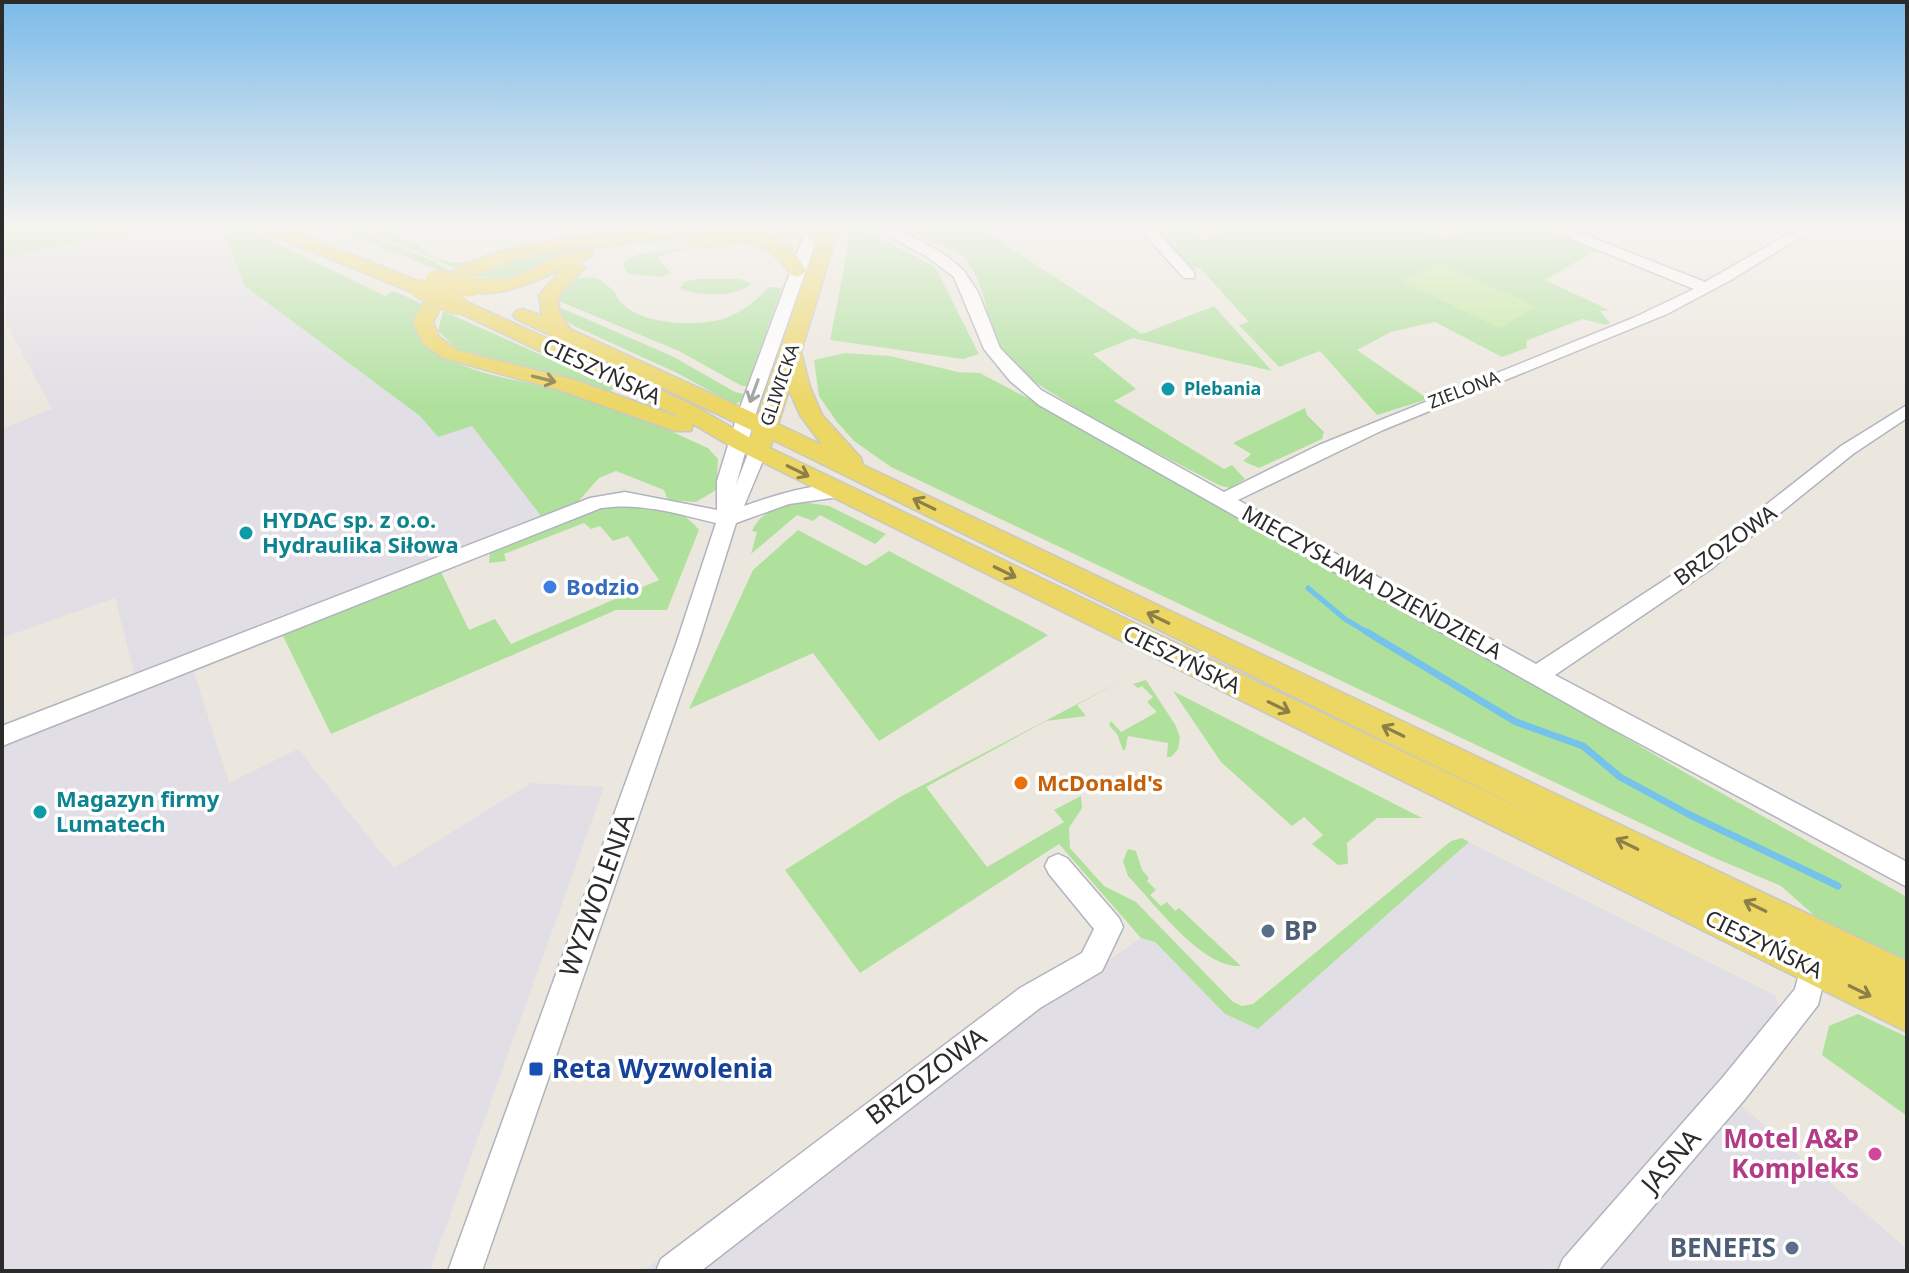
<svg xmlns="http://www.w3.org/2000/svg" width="1909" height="1273" font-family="'Noto Sans',sans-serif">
<rect width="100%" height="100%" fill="#ece7de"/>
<g fill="#e1dee5">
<path d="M 155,227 L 243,227 L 225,237 L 245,286 L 420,416 L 438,437 L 472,425 L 541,516 L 135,677 L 115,598 L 2,638 L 2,429 L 52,409 L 7,325 L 2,258 Z"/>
<path d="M 194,672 L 229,783 L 298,749 L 394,868 L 531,783 L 604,787 L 430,1271 L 2,1271 L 2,747 Z"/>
<path d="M 1469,842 L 1775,995 L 1790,1044 L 1742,1106 L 1907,1249 L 1907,1271 L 1550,1271 L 1546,1267 L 1542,1271 L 643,1271 L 849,1123 L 1035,1011 L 1141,938 L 1154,942 L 1225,1014 L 1258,1029 Z"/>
</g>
<g fill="#afe19d">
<path d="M 2,227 L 155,227 L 3,258 L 2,279 Z"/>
<path d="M 243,227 L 385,296 L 394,291 L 422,304 L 417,317 L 418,338 C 460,379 534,380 590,397 C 630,410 669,431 708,448 L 718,459 L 716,490 L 696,502 L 668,500 L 664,490 L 616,471 L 599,478 L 576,504 L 541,516 L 472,426 L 438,437 L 420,416 L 245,286 L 225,237 Z"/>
<path d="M 331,227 L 372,227 L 377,229 L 369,235 L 427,258 L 452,272 L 448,274 Z"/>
<path d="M 662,227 L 684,227 L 541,246 L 460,269 L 458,269 L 374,234 L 380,230 L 417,244 L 435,259 L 455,263 L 474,260 L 509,247 Z"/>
<path d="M 737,227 L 766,227 L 589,250 L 508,281 L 476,276 L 536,255 Z"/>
<path d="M 848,227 L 859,227 L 935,267 L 979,354 L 963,359 L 830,340 L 848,248 Z"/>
<path d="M 924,227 L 985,227 L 983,230 L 1142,334 L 1214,306 L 1272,371 L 1133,338 L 1093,354 L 1136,389 L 1114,401 L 1224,469 L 1232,465 L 1245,479 L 1230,488 L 1221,486 C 1167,458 1112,431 1060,398 C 1040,385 1017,373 1003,352 C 985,326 988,286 967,263 L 970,261 L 959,253 L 918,236 L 917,230 Z"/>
<path d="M 1152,227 L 1185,227 L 1205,241 L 1235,227 L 1416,227 L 1444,239 L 1479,227 L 1537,227 L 1595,251 L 1545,280 L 1609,310 L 1600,311 L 1610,323 L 1606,325 L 1582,319 L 1526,341 L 1527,348 L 1502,357 L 1435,322 L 1391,332 L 1357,350 L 1428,399 L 1377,415 L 1320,351 L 1279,367 L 1239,325 L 1249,322 L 1200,268 L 1191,269 Z"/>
<path d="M 693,247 L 657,257 L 671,273 L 661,277 L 628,274 L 623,266 L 626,260 L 638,254 Z"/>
<path d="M 590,277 L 599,279 L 615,292 C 625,325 699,329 728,317 C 742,312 759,299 768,287 L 782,288 L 747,386 L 742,386 L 679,351 L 554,299 L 572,279 Z"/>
<path d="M 697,279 L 740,279 L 751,284 C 739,297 695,297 680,288 L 684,282 Z"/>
<path d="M 554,305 L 672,356 L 735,392 L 744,394 L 740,402 L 734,404 L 675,372 L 574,326 L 562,318 Z"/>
<path d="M 443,311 L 615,388 L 609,392 L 460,352 L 438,331 Z"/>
<path d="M 845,353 L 890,356 L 958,372 L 980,373 L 1216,498 L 1691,776 L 1907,897 L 1907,961 L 1816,917 L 1781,886 L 1710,856 L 891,467 L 854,441 L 837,422 L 819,396 L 814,360 Z"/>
<path d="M 1305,408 L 1307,415 L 1324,432 L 1322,439 L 1259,468 L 1243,461 L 1251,454 L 1233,443 Z"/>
<path d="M 796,501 L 829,506 L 886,534 L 875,544 L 820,515 L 813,521 L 797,515 L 751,554 L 757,532 L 752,531 C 760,513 777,506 796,501 Z"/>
<path d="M 602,505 C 637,506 676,500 699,530 L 667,610 L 616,610 L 331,734 L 282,634 L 440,570 L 469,630 L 495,619 L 511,644 L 659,580 L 628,536 L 613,541 L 600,526 L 591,529 L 584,523 L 504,554 L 506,561 L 489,563 L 490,551 Z"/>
<path d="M 798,530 L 866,566 L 889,551 L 1048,635 L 879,741 L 813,653 L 689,709 L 753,570 Z"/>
<path d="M 1127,678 L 1077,705 L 1086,716 L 1046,721 L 926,787 L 987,867 L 1064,822 L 1054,810 L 1081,796 L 1082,808 L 1069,828 L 1070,848 L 1104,886 L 1136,902 L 1233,1002 L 1242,1006 L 1253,1004 L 1451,841 L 1462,838 L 1469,842 L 1258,1029 L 1225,1014 L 1155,942 L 1141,938 L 1059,844 L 860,973 L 785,870 L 900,797 Z"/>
<path d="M 1146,680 L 1176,726 L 1180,738 L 1178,749 L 1171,757 L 1167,757 L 1168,743 L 1128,736 L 1125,750 L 1123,750 L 1117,734 L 1109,725 L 1111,721 L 1121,732 L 1157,712 L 1147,702 L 1153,697 L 1142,686 L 1138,688 L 1133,684 Z"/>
<path d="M 1173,691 L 1422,818 L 1377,818 L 1347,843 L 1348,864 L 1338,865 L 1312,844 L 1323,835 L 1304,817 L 1292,826 L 1221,762 Z"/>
<path d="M 1128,849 L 1136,851 L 1142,870 L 1149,878 L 1147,881 L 1156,890 L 1150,895 L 1161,906 L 1167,902 L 1175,911 L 1179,908 L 1241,966 C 1202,969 1154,903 1128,876 L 1123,861 Z"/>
<path d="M 1858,1014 L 1907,1037 L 1907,1116 L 1822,1055 L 1829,1026 Z"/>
</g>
<path fill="#c1e899" d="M 1439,263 L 1537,307 L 1499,328 L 1401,281 Z"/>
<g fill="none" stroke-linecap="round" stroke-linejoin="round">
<path stroke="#75c3ea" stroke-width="5" d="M 1308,588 L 1345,619 L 1370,634"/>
<path stroke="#75c3ea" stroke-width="7" d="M 1367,632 L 1516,722 L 1583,746 L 1620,777 L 1690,815 L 1838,886"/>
<defs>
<g id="minor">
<path d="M 807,227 L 821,227 L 756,413 L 736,485 L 749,451 L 758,445 L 767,451 L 744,506 C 764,499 834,474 849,491 L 839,497 L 789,504 L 736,523 L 698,644 L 482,1271 L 448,1271 L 676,644 L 716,523 C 677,514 641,502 601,508 L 2,746 L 2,726 L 590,498 L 625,492 L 717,510 L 717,481 L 738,413 Z"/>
<path d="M 872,227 L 889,227 L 916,238 L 947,256 L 964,271 L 978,292 L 1000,348 L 1041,390 L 1224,492 L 1319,445 L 1633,318 L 1694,289 L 1549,230 L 1547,227 L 1565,227 L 1705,282 L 1801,227 L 1817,227 L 1731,280 L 1667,314 L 1383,430 L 1238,500 L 1536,664 L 1697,559 L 1841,446 L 1907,405 L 1907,418 L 1853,454 L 1711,569 L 1555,675 L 1907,862 L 1907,887 L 1607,726 L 1039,405 L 1010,381 L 984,349 L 954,277 L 926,256 Z"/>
<path d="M 1138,227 L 1152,227 L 1194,272 L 1194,278 L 1184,278 Z"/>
<path d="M 1058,854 L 1067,858 L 1119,918 L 1123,927 L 1102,971 L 1040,1008 L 701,1271 L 656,1271 L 661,1259 L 1020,988 L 1082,953 L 1094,929 L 1049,874 L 1045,866 L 1049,858 Z"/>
<path d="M 1813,954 L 1823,958 L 1827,968 L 1818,1005 L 1745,1099 L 1598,1271 L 1558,1271 L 1563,1259 L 1723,1077 L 1795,989 L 1803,958 Z"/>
</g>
<g id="major">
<path d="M 259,227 L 283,227 L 428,285 L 431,289 L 428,293 L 414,293 L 262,231 Z"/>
<path d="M 679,227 L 725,227 L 716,232 C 646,242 519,245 463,283 C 448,293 441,307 433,322 L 439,337 L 457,350 L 575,380 L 684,419 L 451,309 L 448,305 L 451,301 L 465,301 L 693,405 L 750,438 L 753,431 L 516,319 L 513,315 L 516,311 L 523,309 L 542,316 L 539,295 L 562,269 C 540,280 482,306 462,286 C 473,275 497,282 512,277 C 536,270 566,245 592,251 L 594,255 L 578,263 L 585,268 C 564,292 545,294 570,329 L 758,415 L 807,271 L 798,277 L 791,275 C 753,215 710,261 689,241 L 698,236 L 776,227 L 839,227 L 801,352 L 810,387 L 822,415 L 861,458 L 863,465 L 1907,961 L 1907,1032 L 730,446 L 693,424 L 691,431 L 675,431 L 559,390 L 443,358 L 423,344 L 413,322 C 422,305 430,290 445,277 C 496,237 614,235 679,227 ZM 802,234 L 808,235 L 816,245 L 807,271 L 790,246 L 770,238 ZM 789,390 L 800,415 L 822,445 L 778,424 ZM 773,440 L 1545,820 L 770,448 Z"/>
</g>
</defs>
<use href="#minor" stroke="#b1b3be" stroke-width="3"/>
<use href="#major" stroke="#c8c8c8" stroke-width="3"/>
<use href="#minor" fill="#fff" fill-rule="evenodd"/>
<use href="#major" fill="#ecd664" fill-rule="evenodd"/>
<defs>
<g id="major-bridge">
<path d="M 436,280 L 472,286"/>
<path d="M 421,289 L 458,305"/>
</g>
</defs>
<use href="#major-bridge" stroke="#c8c8c8" stroke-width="22" stroke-linecap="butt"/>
<use href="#major-bridge" stroke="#ecd664" stroke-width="20"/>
</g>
<defs><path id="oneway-shaft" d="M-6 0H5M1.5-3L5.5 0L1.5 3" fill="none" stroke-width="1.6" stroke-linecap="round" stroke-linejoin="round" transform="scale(2)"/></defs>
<g stroke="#8c8048">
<use href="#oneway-shaft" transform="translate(544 379) rotate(14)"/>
<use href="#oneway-shaft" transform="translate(798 471) rotate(26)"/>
<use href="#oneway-shaft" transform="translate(924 504) rotate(-154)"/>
<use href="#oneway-shaft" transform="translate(1005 572) rotate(26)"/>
<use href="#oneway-shaft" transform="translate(1158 618) rotate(-154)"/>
<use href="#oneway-shaft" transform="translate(1279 707) rotate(26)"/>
<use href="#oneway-shaft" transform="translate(1393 731) rotate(-154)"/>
<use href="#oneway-shaft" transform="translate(1627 844) rotate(-154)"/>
<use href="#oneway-shaft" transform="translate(1755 906) rotate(-154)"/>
<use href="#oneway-shaft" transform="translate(1860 991) rotate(26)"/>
</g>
<use stroke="#a0a0a0" href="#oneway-shaft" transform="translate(754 391) rotate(110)"/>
<linearGradient id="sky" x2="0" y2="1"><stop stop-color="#7abae9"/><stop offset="0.56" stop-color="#f6f4f0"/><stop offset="1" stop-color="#f6f4f0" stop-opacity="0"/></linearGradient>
<rect width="1909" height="405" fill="url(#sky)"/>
<g fill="#0f9aa8" stroke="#fff" stroke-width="3">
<circle cx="1168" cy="389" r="8"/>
<circle cx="246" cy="533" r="8"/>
<circle cx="40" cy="812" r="8"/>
</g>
<circle fill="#3f7fe0" stroke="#fff" stroke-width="3" cx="550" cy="587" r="8"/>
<circle fill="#e8710a" stroke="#fff" stroke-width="3" cx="1021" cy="783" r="8"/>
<g fill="#5c6f8a" stroke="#fff" stroke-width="3">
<circle cx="1268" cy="931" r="8"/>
<circle cx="1792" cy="1248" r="8"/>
</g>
<rect fill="#1a4fb4" stroke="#fff" stroke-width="3" x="528" y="1061" width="16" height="16" rx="4"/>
<circle fill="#d1479c" stroke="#fff" stroke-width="3" cx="1875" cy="1154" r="8"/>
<g text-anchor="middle" stroke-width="7" stroke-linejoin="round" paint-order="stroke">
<g font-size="18" fill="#2b2b2b" stroke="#fff">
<text transform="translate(780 385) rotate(-71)" y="6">GLIWICKA</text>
<text transform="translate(1464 390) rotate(-21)" y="6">ZIELONA</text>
</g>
<g font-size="18" font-weight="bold" fill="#0d838f" stroke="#fff" text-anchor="start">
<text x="1184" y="395">Plebania</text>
</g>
<g font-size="22" fill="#2b2b2b" stroke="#fff">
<text transform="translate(602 371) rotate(25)" y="8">CIESZYŃSKA</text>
<text transform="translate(1725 545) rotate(-36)" y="8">BRZOZOWA</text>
<text transform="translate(1372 582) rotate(29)" y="8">MIECZYSŁAWA DZIEŃDZIELA</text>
<text transform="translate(1182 659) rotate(26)" y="8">CIESZYŃSKA</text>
<text transform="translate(1764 944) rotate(26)" y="8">CIESZYŃSKA</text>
</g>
<g font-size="22" font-weight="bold" fill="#0d838f" stroke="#fff" text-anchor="start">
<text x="262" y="528">HYDAC sp. z o.o.<tspan x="262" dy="25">Hydraulika Siłowa</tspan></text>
<text x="56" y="807">Magazyn firmy<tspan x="56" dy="25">Lumatech</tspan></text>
</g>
<g font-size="22" font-weight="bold" fill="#366cbe" stroke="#fff" text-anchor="start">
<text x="566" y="595">Bodzio</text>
</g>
<g font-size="22" font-weight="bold" fill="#c56008" stroke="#fff" text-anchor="start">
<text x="1037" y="791">McDonald's</text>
</g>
<g font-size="26" fill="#2b2b2b" stroke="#fff">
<text transform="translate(597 895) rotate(-70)" y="9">WYZWOLENIA</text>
<text transform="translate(926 1076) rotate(-37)" y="9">BRZOZOWA</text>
<text transform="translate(1671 1161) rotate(-49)" y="9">JASNA</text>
</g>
<g font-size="26" font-weight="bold" fill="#4e5e75" stroke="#fff" text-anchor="start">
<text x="1284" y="940">BP</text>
<text x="1776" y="1257" text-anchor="end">BENEFIS</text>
</g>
<g font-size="26" font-weight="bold" fill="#164399" stroke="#fff" text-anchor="start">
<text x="552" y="1078">Reta Wyzwolenia</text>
</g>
<g font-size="26" font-weight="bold" fill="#b23c85" stroke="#fff" text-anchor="end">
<text x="1859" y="1148">Motel A&amp;P<tspan x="1859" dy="30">Kompleks</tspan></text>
</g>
</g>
<rect width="1909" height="1273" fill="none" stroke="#2b2b2b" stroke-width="8"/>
</svg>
